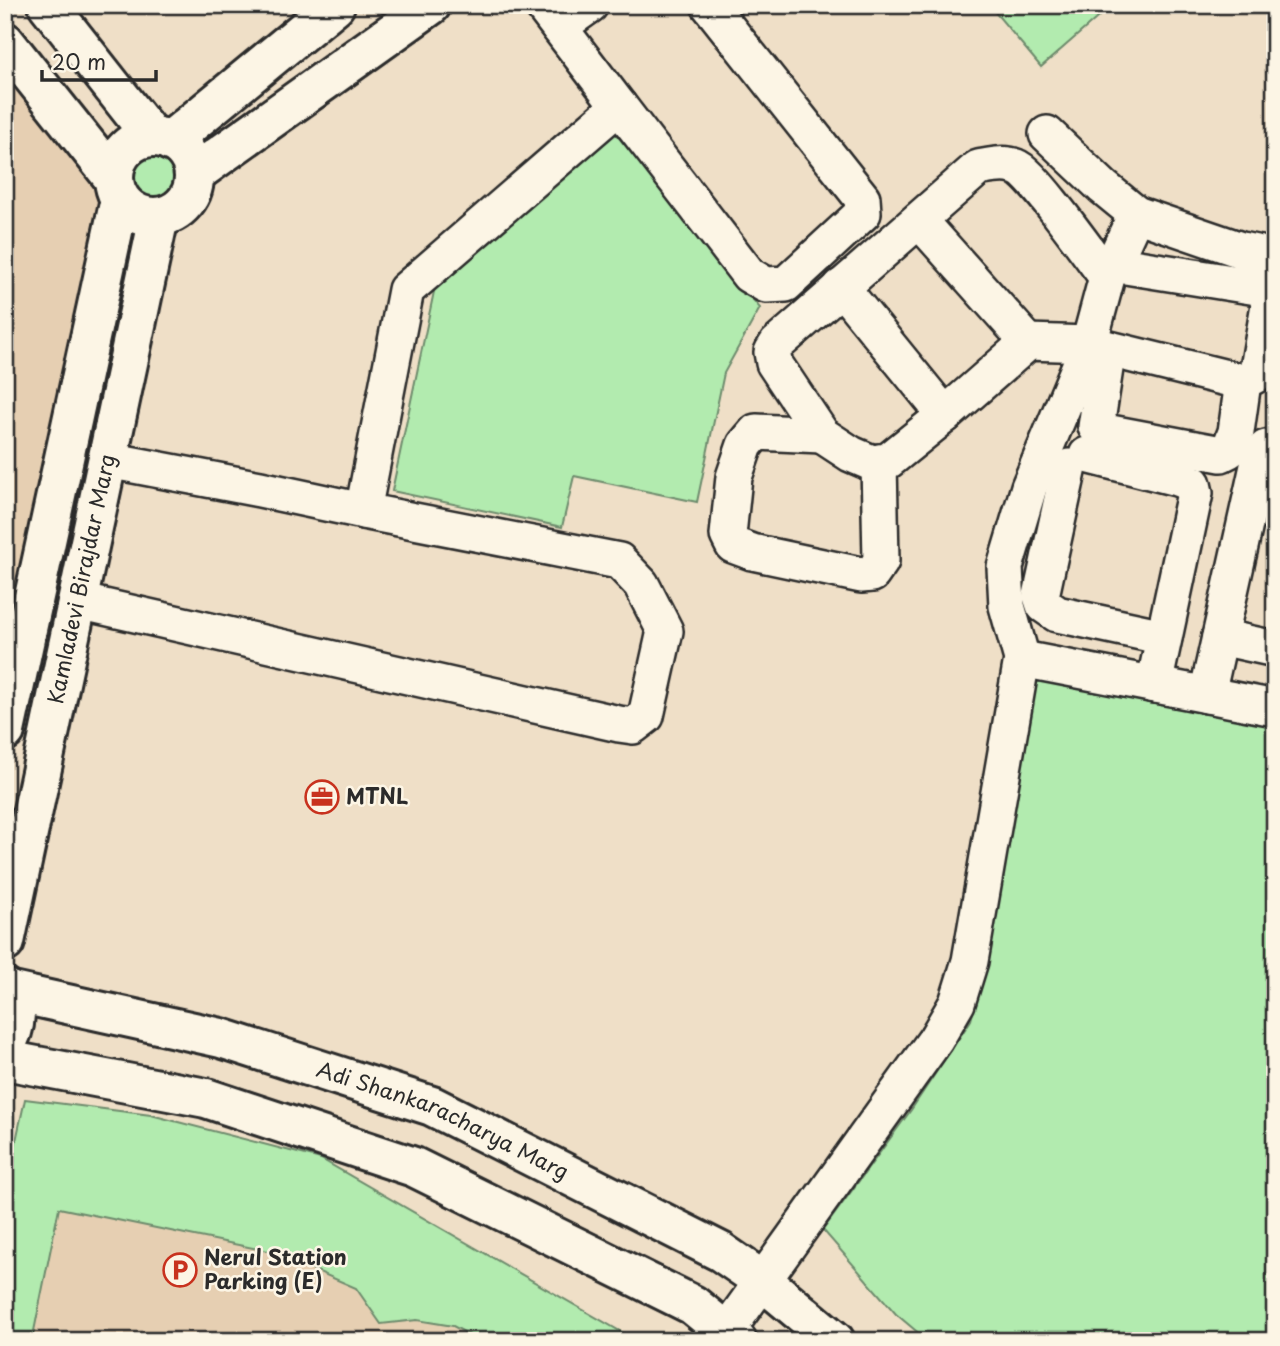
<svg xmlns="http://www.w3.org/2000/svg" width="1280" height="1346" font-family="'Playpen Sans',sans-serif">
<rect width="100%" height="100%" fill="#efdfc7"/>
<filter id="ink" filterUnits="userSpaceOnUse"><feTurbulence type="fractalNoise" baseFrequency=".0143" numOctaves="2"/><feDisplacementMap in="SourceGraphic" scale="14" xChannelSelector="R" yChannelSelector="G"/><feConvolveMatrix kernelMatrix="1 2 1 2 8 2 1 2 1" color-interpolation-filters="sRGB"/></filter>
<g filter="url(#ink)">
<g fill="#e6cfb2">
<path d="M 5,74 L 102,197 L 5,640 Z"/>
<path d="M 25,1099 L 151,1115 L 321,1159 L 637,1341 L 5,1341 L 5,1192 Z"/>
</g>
<g fill="#b2ebaf" stroke="#6e8b6d" stroke-width="2">
<path d="M 989,5 L 1112,5 L 1041,67 Z"/>
<path d="M 615,133 L 760,308 L 724,373 L 697,502 L 574,476 L 562,527 L 392,491 L 436,282 Z"/>
<circle cx="154" cy="177" r="22"/>
<path d="M 1034,679 L 1275,726 L 1275,1341 L 928,1341 L 896,1314 L 823,1230 L 911,1110 L 971,1020 L 986,964 Z"/>
<path d="M 25,1099 L 151,1115 L 321,1159 L 637,1341 L 481,1341 L 453,1326 L 417,1320 L 381,1324 L 356,1288 L 273,1252 L 59,1208 L 32,1341 L 5,1341 L 5,1192 Z"/>
</g>
<g fill="none" stroke-linecap="round" stroke-linejoin="round">
<defs>
<g id="street">
<path d="M 559,27 L 590,5"/>
<path d="M 619,106 L 749,275 L 766,285 L 786,284 L 863,213 L 862,198 L 709,5"/>
<path d="M 1047,134 L 1103,187 L 1136,214 L 1241,250 L 1275,257"/>
<path d="M 919,220 L 1028,342"/>
<path d="M 1107,277 C 1093,259 1032,172 1016,167 C 1004,162 990,166 978,168 L 777,344 L 772,352 L 774,363 L 822,435 L 851,454 L 872,463 L 888,461 L 945,415 L 1028,342 L 1089,344 L 1243,382"/>
<path d="M 841,287 L 945,415"/>
<path d="M 1108,349 L 1096,427 L 1105,432 L 1221,454 L 1229,450 L 1236,432 L 1243,382 L 1254,376 L 1259,363 L 1269,305 L 1266,293 L 1257,287 L 1113,264"/>
<path d="M 822,435 L 756,432 L 745,445 L 734,477 L 728,535 L 733,545 L 752,552 L 861,575 L 872,574 L 881,561 L 879,462"/>
<path d="M 1087,455 L 1177,478 L 1193,484 L 1195,493 L 1154,685"/>
<path d="M 108,460 L 260,489 L 363,511 L 406,290 L 619,106 L 542,5"/>
<path d="M 1069,467 L 1041,596 L 1044,605 L 1057,614 L 1164,637"/>
<path d="M 78,601 L 619,724 L 633,726 L 646,716 L 665,631 L 641,584 L 619,561 L 363,511"/>
<path d="M 1220,637 L 1275,649"/>
<path d="M 1022,659 L 1275,708"/>
<path d="M 1207,695 L 1260,457 L 1266,448 L 1275,446"/>
<path d="M 726,1332 L 936,1039 L 957,1003 L 970,961 L 1022,659 L 1007,606 L 1005,567 L 1029,487 L 1089,344 L 1107,277 L 1136,214"/>
</g>
<g id="secondary">
<path d="M 48,5 L 152,137"/>
<path d="M 5,42 L 114,179"/>
<circle cx="154" cy="177" r="40"/>
<path d="M 170,141 L 335,5"/>
<path d="M 194,174 L 431,5"/>
<path d="M 5,731 L 120,199"/>
<path id="s1" d="M 5,942 L 159,217"/>
<path d="M 5,988 C 19,1007 17,1027 5,1046"/>
<path id="s2" d="M 8,991 L 221,1038 L 432,1106 L 721,1252 L 763,1281 L 835,1341"/>
<path d="M 5,1060 L 206,1098 L 414,1167 L 693,1305 L 737,1341"/>
</g>
</defs>
<use href="#street" stroke="#2b2b2b" stroke-width="40"/>
<use href="#secondary" stroke="#2b2b2b" stroke-width="44"/>
<use href="#street" stroke="#fcf5e5" stroke-width="35"/>
<use href="#secondary" stroke="#fcf5e5" stroke-width="38"/>
</g>
</g>
<defs>
<symbol id="office-ring" viewBox="-11 -11 22 22"><circle r="9.5" fill="#fcf5e5" stroke="#c8321e" stroke-width="1.5"/><path d="M-6-3h4V-5.5h4V-3h4V5H-6ZM-1-4.5V-3h2v-1.5ZM-6 0V1H6V0Z" fill="#c8321e"/></symbol>
<symbol id="parking-ring" viewBox="-11 -11 22 22"><circle r="9.5" fill="#fcf5e5" stroke="#c8321e" stroke-width="1.5"/><path d="M-3.5-5.5H1a3.5 3.5 0 0 1 0 7H-1V5.5H-3.5ZM-1-3.4V-.6H.8a1.4 1.4 0 0 0 0-2.8Z" fill="#c8321e"/></symbol>
</defs>
<g fill-rule="evenodd">
<use href="#office-ring" x="303" y="778" width="38" height="38"/>
<use href="#parking-ring" x="161" y="1251" width="38" height="38"/>
</g>
<g text-anchor="middle" stroke-width="5" stroke-linejoin="round" paint-order="stroke">
<g font-size="21" fill="#2b2b2b" stroke="#fcf5e5">
<text dy="7" stroke="none"><textPath href="#s1" startOffset="371">Kamladevi Birajdar Marg</textPath></text>
<text dy="7" stroke="none"><textPath href="#s2" startOffset="455">Adi Shankaracharya Marg</textPath></text>
</g>
<g font-size="21" font-weight="bold" fill="#2b2b2b" stroke="#fcf5e5" text-anchor="start">
<text x="346" y="804">MTNL</text>
<text x="204" y="1265">Nerul Station<tspan x="204" dy="24">Parking (E)</tspan></text>
</g>
</g>
<rect width="1280" height="1346" fill="none" stroke="#fcf5e5" stroke-width="28"/>
<rect x="14" y="14" width="1252" height="1318" fill="none" stroke="#2b2b2b" stroke-width="2.5" filter="url(#ink)"/>
<path d="M42 70v10h114v-10" fill="none" stroke="#2b2b2b" stroke-width="3.5"/>
<text x="52" y="70" font-size="21" fill="#2b2b2b" stroke="#fcf5e5" stroke-width="5" paint-order="stroke">20 m</text>
</svg>
